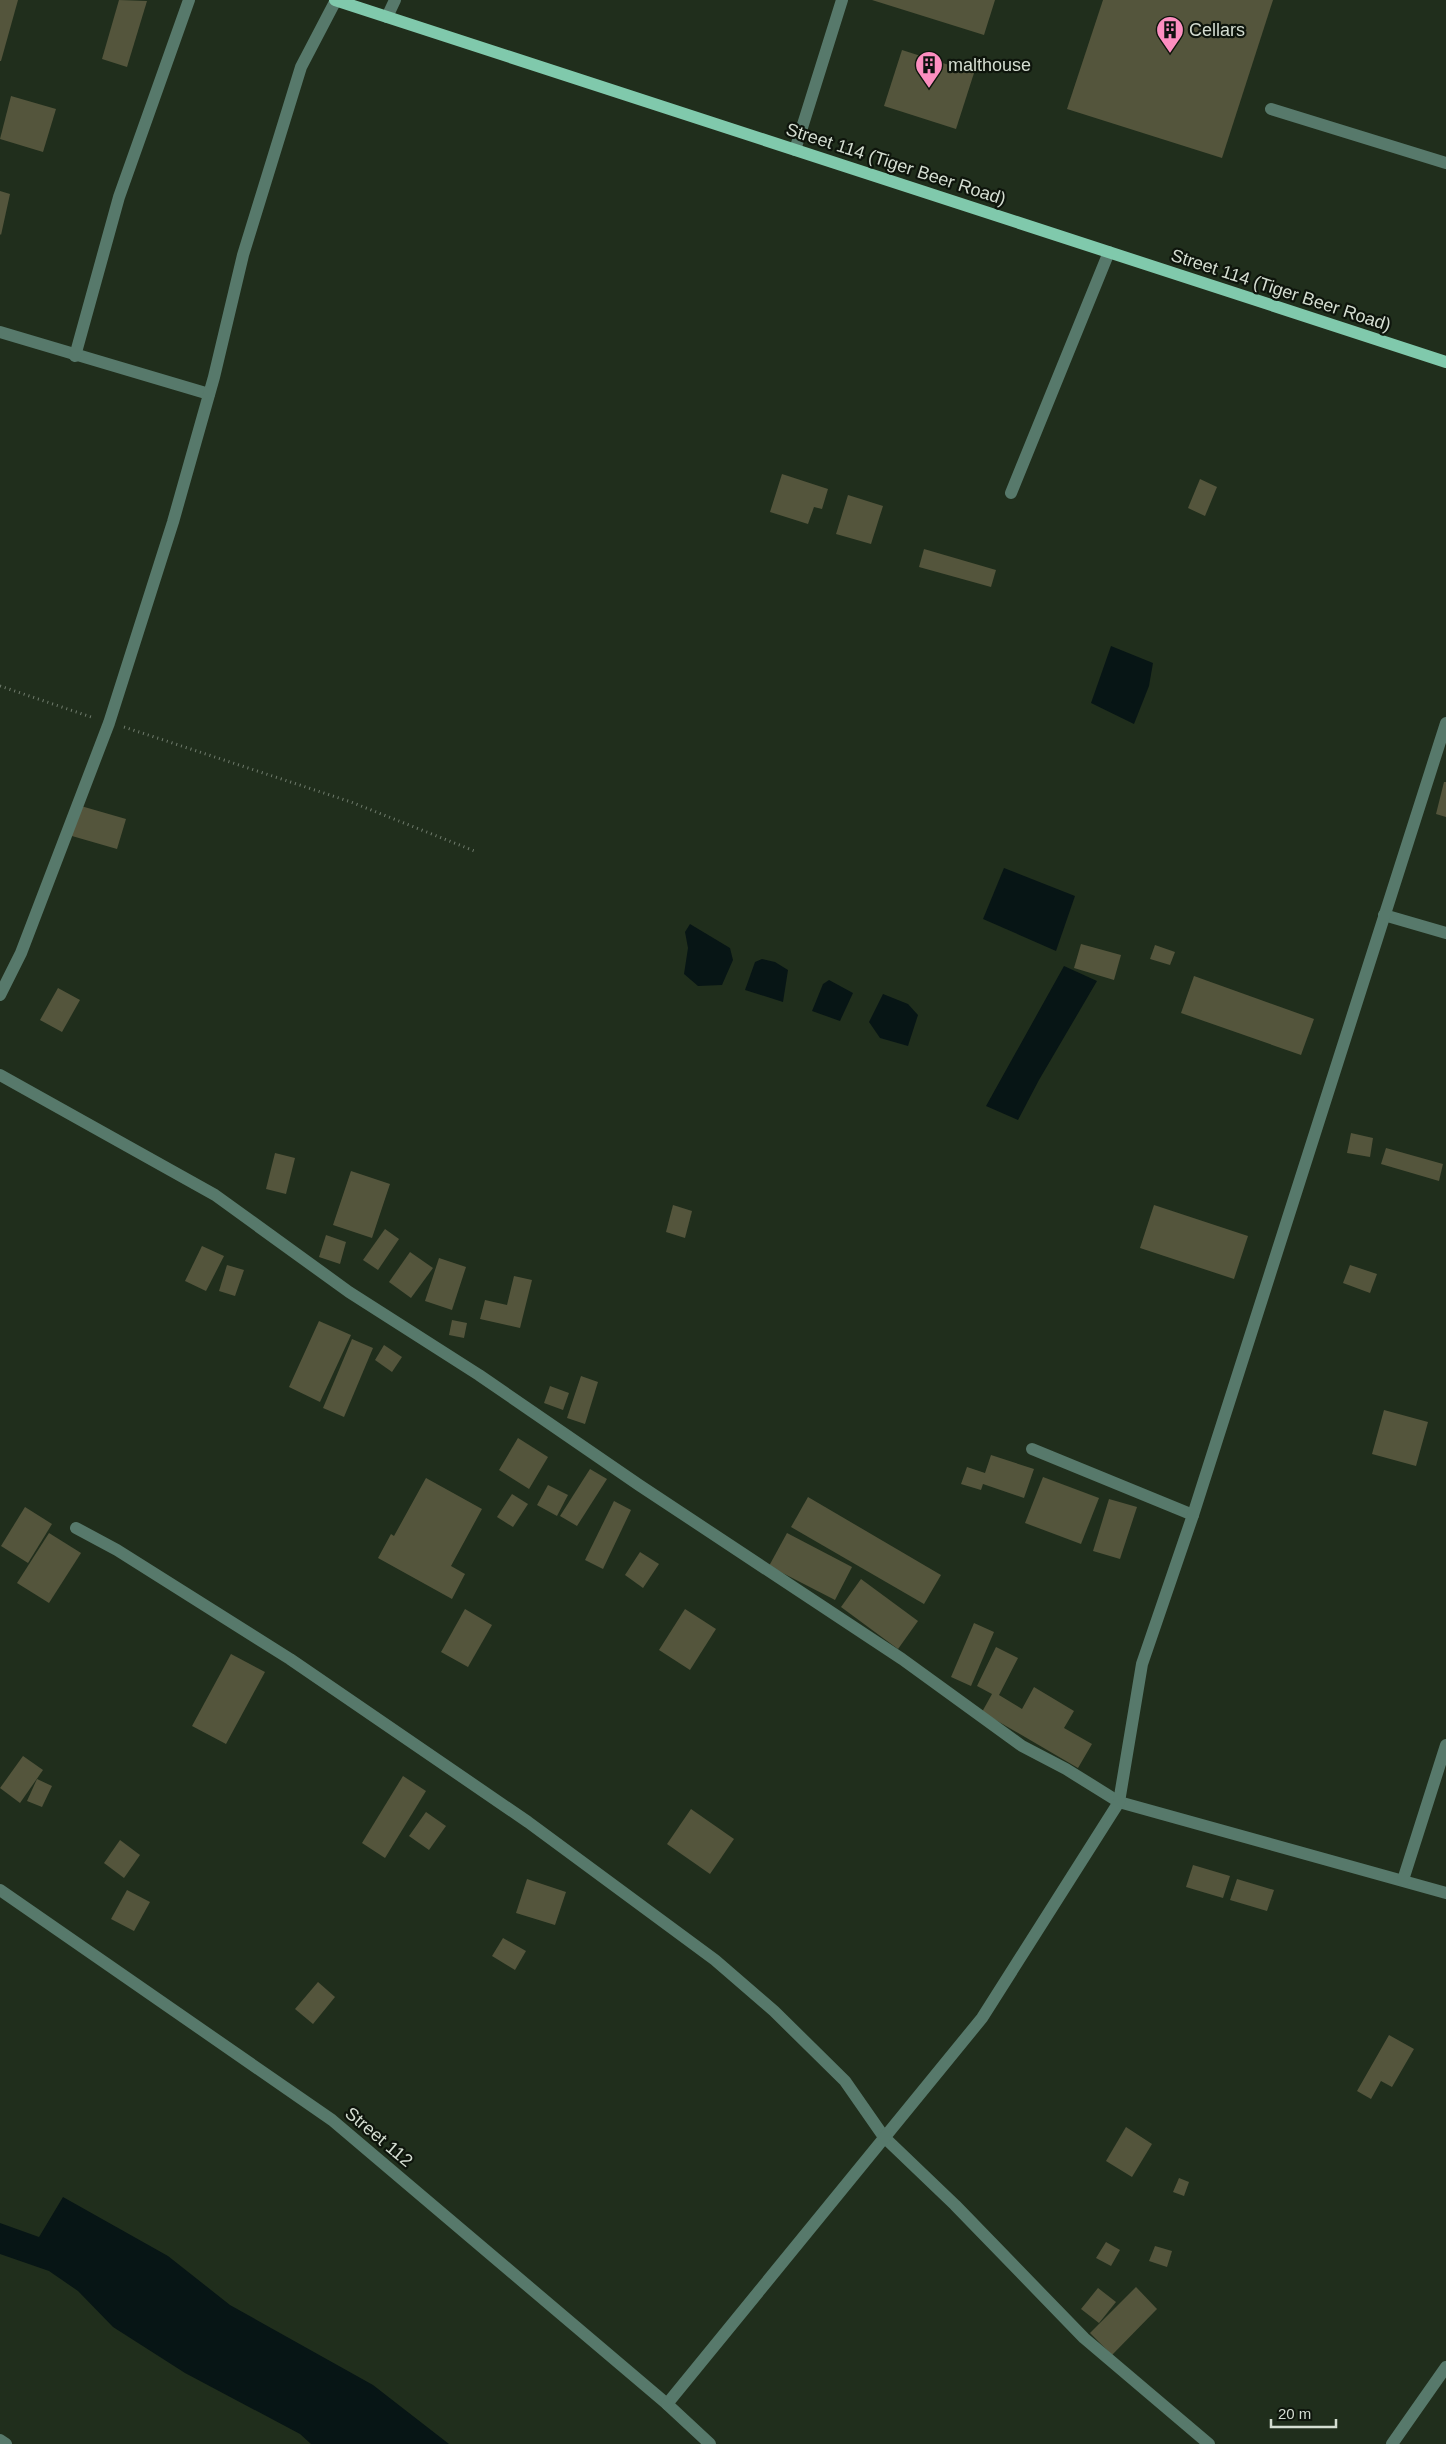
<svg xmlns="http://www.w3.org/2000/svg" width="1446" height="2444" font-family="Helvetica,sans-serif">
<rect width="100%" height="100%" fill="#202e1c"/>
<g fill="#071515">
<path d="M 1111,646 L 1153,663 L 1149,686 L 1134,724 L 1091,703 Z"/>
<path d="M 1004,868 L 1075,896 L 1056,951 L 983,919 Z"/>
<path d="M 690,924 L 730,948 L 733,960 L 722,985 L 698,986 L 684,974 L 688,948 L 685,932 Z"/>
<path d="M 762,959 L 775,962 L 788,970 L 783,1002 L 745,990 L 755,962 Z"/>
<path d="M 1064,966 L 1097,981 L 1039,1080 L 1018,1120 L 986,1106 Z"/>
<path d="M 829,980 L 853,993 L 840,1021 L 812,1011 L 823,984 Z"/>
<path d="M 883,994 L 908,1004 L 918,1015 L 908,1046 L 880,1038 L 869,1022 Z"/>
<path d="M 63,2197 L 168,2256 L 230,2305 L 373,2385 L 449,2444 L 311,2444 L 300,2434 L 185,2373 L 113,2327 L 78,2291 L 49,2271 L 0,2254 L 0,2223 L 39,2237 Z"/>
</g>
<g fill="#54553c">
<path d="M 0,0 L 18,0 L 1,61 L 0,61 Z"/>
<path d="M 119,0 L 147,1 L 127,67 L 102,59 Z"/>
<path d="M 872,0 L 995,0 L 984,35 Z"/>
<path d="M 1103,0 L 1273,0 L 1222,158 L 1067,109 Z"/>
<path d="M 902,50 L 974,73 L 956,129 L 884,106 Z"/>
<path d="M 11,96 L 56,109 L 43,152 L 0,139 Z"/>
<path d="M 0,191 L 10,194 L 1,235 L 0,234 Z"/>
<path d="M 782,474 L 828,489 L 822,509 L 814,507 L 808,524 L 770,512 Z"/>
<path d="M 1200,479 L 1217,487 L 1205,516 L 1188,508 Z"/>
<path d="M 848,495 L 883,506 L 871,544 L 836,534 Z"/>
<path d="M 924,549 L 996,570 L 991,587 L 919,567 Z"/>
<path d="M 1444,782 L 1446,782 L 1446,817 L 1436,814 Z"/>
<path d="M 74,804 L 126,819 L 117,849 L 65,834 Z"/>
<path d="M 1081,944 L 1121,955 L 1114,980 L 1074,968 Z"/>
<path d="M 1155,945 L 1175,952 L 1170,965 L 1150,959 Z"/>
<path d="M 1194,976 L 1314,1019 L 1301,1055 L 1181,1013 Z"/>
<path d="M 58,988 L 80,1000 L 62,1032 L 40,1020 Z"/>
<path d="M 1351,1133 L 1373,1138 L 1370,1157 L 1347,1153 Z"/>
<path d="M 1386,1148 L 1443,1164 L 1439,1181 L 1381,1164 Z"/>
<path d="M 275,1153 L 295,1158 L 286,1194 L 266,1189 Z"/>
<path d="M 351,1171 L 390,1184 L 372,1238 L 333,1225 Z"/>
<path d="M 673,1205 L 692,1211 L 685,1238 L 666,1232 Z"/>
<path d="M 1154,1205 L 1248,1236 L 1234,1279 L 1140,1248 Z"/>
<path d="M 385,1229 L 399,1239 L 378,1270 L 363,1260 Z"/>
<path d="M 326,1235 L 346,1242 L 340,1264 L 319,1257 Z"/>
<path d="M 202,1246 L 224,1256 L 206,1291 L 185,1281 Z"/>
<path d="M 410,1252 L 433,1268 L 411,1298 L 389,1282 Z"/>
<path d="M 439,1258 L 466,1267 L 452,1310 L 425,1301 Z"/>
<path d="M 227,1265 L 244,1270 L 235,1296 L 219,1291 Z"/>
<path d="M 1350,1265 L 1377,1274 L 1370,1293 L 1343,1283 Z"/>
<path d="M 514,1276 L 532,1280 L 520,1328 L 480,1319 L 485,1300 L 507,1305 Z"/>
<path d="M 452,1320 L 467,1323 L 464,1338 L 449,1335 Z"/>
<path d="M 319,1321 L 351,1335 L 320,1402 L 289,1387 Z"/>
<path d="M 352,1339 L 373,1348 L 344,1417 L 323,1408 Z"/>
<path d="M 384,1345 L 402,1357 L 392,1372 L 375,1360 Z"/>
<path d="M 581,1376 L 598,1382 L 585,1424 L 567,1418 Z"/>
<path d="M 550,1386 L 569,1393 L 563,1410 L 544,1403 Z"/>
<path d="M 1384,1410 L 1428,1422 L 1416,1466 L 1372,1454 Z"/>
<path d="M 518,1438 L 548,1457 L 529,1489 L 499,1470 Z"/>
<path d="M 991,1455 L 1034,1469 L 1024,1498 L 983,1484 L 981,1490 L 961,1484 L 967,1467 L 985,1473 Z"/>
<path d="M 590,1469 L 607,1479 L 577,1526 L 560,1516 Z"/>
<path d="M 1043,1477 L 1099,1498 L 1081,1544 L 1025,1523 Z"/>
<path d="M 426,1478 L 482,1509 L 451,1566 L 465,1574 L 452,1599 L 378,1558 L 391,1534 L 394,1536 Z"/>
<path d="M 548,1485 L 568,1495 L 557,1516 L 537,1505 Z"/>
<path d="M 512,1494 L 528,1504 L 513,1527 L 497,1517 Z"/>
<path d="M 808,1497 L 941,1575 L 924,1604 L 791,1527 Z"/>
<path d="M 1109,1499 L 1137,1507 L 1120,1559 L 1093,1551 Z"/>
<path d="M 614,1501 L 631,1510 L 603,1569 L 585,1560 Z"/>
<path d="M 25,1507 L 52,1524 L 28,1563 L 1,1546 Z"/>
<path d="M 49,1533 L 81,1553 L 49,1603 L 17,1583 Z"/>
<path d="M 787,1533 L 852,1567 L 835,1600 L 769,1566 Z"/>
<path d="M 640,1552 L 659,1564 L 643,1588 L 625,1575 Z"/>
<path d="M 861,1579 L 918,1621 L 898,1649 L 841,1607 Z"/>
<path d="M 465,1609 L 492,1625 L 468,1667 L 441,1652 Z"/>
<path d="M 685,1609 L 716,1629 L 690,1670 L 659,1650 Z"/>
<path d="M 974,1623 L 994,1632 L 971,1686 L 951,1677 Z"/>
<path d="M 996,1647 L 1018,1658 L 999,1695 L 1022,1709 L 1034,1687 L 1074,1711 L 1064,1728 L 1092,1744 L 1078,1768 L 982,1712 L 992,1694 L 977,1686 Z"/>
<path d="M 231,1654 L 265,1672 L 226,1744 L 192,1726 Z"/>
<path d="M 23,1756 L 43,1770 L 20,1803 L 0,1788 Z"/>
<path d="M 403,1776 L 426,1791 L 385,1858 L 362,1843 Z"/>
<path d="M 37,1779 L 52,1786 L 42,1807 L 27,1801 Z"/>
<path d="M 691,1809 L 734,1839 L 710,1874 L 667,1844 Z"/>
<path d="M 426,1812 L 446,1826 L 429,1850 L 409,1836 Z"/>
<path d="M 120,1840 L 140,1855 L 124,1878 L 104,1863 Z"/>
<path d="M 1193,1865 L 1230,1876 L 1223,1898 L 1186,1887 Z"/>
<path d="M 527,1879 L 566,1892 L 555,1925 L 516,1913 Z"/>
<path d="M 1237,1879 L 1274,1890 L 1267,1911 L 1230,1900 Z"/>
<path d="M 127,1890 L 150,1902 L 134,1931 L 111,1919 Z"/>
<path d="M 503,1938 L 526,1951 L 515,1970 L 492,1956 Z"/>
<path d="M 318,1982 L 335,1997 L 313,2024 L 295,2009 Z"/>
<path d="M 1389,2035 L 1414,2049 L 1392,2087 L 1381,2081 L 1371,2099 L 1357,2091 Z"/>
<path d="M 1126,2127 L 1152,2144 L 1132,2177 L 1106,2161 Z"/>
<path d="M 1179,2178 L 1189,2182 L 1184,2196 L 1173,2192 Z"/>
<path d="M 1106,2242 L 1120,2250 L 1111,2266 L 1096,2258 Z"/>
<path d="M 1155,2246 L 1172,2251 L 1167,2267 L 1149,2261 Z"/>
<path d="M 1136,2287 L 1157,2309 L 1112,2355 L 1090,2333 Z"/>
<path d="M 1098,2288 L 1116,2302 L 1099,2323 L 1081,2309 Z"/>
</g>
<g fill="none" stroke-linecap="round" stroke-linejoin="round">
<g stroke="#707c6d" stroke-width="3" stroke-dasharray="1 4" stroke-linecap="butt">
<path d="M 0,686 L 94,718"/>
<path d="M 124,727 L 351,802 L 477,852"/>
</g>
<g stroke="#57796b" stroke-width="12">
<path d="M 387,17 L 395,0"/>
<path d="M 1271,109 L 1446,163"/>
<path d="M 795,150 L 842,0"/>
<path d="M 0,332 L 209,394"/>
<path d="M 75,356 L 119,197 L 189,0"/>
<path d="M 1011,493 L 1109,252"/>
<path d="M 1384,915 L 1446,933"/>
<path d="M 0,995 L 21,953 L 109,723 L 173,522 L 214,377 L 243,255 L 301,67 L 336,0"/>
<path d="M 0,1075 L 215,1195 L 349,1292 L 479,1375 L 639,1485 L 902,1659 L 1022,1746 L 1066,1769 L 1119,1802 L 1446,1893"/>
<path d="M 1032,1449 L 1193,1515"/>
<path d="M 76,1528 L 117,1550 L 290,1659 L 528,1822 L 715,1960 L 774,2011 L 845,2081 L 884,2137 L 955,2205 L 1084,2338 L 1209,2444"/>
<path d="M 1403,1880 L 1446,1745"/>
<path d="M 0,1890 L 332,2120 L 667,2404 L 710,2444"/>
<path d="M 667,2404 L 982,2018 L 1119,1802 L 1142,1664 L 1193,1515 L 1446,723"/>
<path d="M 0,2440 L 6,2444"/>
<path d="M 1392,2444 L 1446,2367"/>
</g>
<path stroke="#80c9ac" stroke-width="12" d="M 335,0 L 1446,362"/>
</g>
<defs>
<symbol id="building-pin" viewBox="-11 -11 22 30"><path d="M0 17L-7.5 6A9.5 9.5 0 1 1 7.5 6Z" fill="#fd8ec0" stroke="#0e150c"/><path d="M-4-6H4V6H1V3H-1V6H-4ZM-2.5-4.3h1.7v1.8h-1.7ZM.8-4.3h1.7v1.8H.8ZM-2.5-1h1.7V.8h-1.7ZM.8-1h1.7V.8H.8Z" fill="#111"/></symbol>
</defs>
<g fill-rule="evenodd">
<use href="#building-pin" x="1154" y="14" width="32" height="43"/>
<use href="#building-pin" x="913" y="49" width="32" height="43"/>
</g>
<g text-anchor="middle" stroke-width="4.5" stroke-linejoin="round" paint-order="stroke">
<g font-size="18" fill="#d4ddd1" stroke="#0e150c" text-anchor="start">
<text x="1189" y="36">Cellars</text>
<text x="948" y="71">malthouse</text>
</g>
<g font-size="18" fill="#d4ddd1" stroke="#0e150c">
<text transform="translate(896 164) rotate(18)" y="6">Street 114 (Tiger Beer Road)</text>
<text transform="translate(1281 290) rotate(18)" y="6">Street 114 (Tiger Beer Road)</text>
<text transform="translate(379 2137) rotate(40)" y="6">Street 112</text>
</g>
</g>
<path d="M1271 2419v8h65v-8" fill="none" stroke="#d4ddd1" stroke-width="2.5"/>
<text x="1278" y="2419" font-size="15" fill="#d4ddd1" stroke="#0e150c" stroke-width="4" paint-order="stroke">20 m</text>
</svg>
